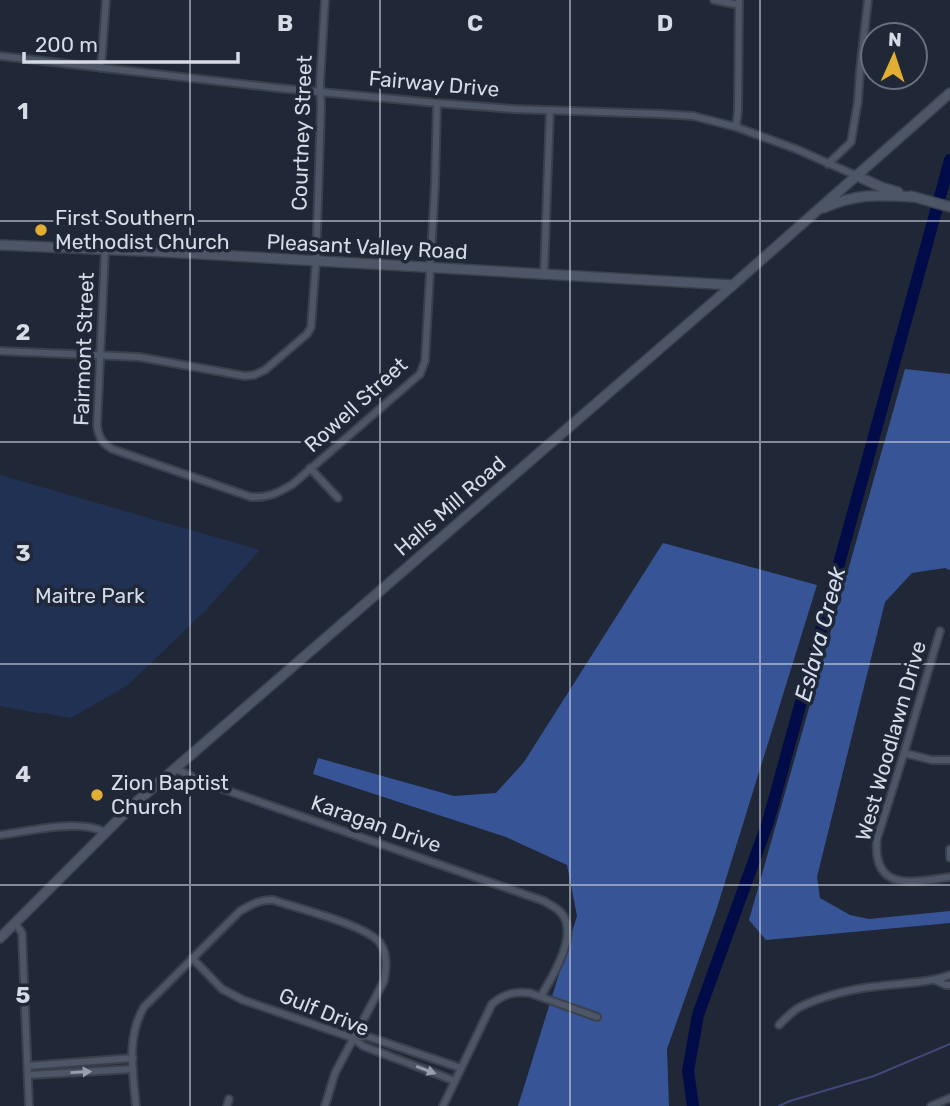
<svg xmlns="http://www.w3.org/2000/svg" width="950" height="1106" font-family="Rubik,sans-serif">
<rect width="100%" height="100%" fill="#202736"/>
<path fill="#203154" d="M 0,475 L 260,550 L 206,610 L 128,685 L 71,718 L 43,713 L 42,714 L 0,706 Z"/>
<g fill="#375596">
<path d="M 905,369 L 950,374 L 950,570 L 945,568 L 912,573 L 885,602 L 817,877 L 820,898 L 850,915 L 869,919 L 950,911 L 950,923 L 766,940 L 749,920 Z"/>
<path d="M 663,543 L 817,585 L 716,911 L 667,1049 L 669,1106 L 518,1106 L 577,916 L 567,865 L 506,837 L 313,774 L 318,758 L 454,796 L 496,793 L 524,762 Z"/>
</g>
<g fill="none" stroke-linecap="round" stroke-linejoin="round">
<path stroke="#404977" stroke-width="2" d="M 779,1106 L 790,1101 L 874,1076 L 950,1044"/>
<path stroke="#000b48" stroke-width="12" d="M 693,1106 L 688,1071 L 698,1015 L 768,822 L 950,160"/>
<defs>
<g id="street">
<path d="M 714,0 L 739,5"/>
<path d="M 0,56 L 278,88 L 437,103 L 513,109 L 662,114 L 693,116 L 736,127 L 796,149 L 855,175"/>
<path d="M 101,68 L 106,0"/>
<path d="M 736,127 L 738,111 L 739,0"/>
<path d="M 828,164 L 851,142 L 858,101 L 860,70 L 868,0"/>
<path d="M 105,250 L 97,426 C 99,438 102,443 112,449 L 251,497 C 268,498 278,493 293,484 L 420,374 L 425,361 L 435,184 L 437,103"/>
<path d="M 544,275 L 550,110"/>
<path d="M 0,351 L 139,357 L 245,376 L 254,375 L 265,370 L 307,334 L 311,327 L 316,261 L 321,106 L 320,82 L 325,0"/>
<path d="M 310,468 L 338,498"/>
<path d="M 940,631 L 904,753 L 877,839 C 872,893 914,882 950,877"/>
<path d="M 904,753 L 932,760 L 950,760"/>
<path d="M 175,768 L 200,781 L 544,901 C 550,905 558,908 562,914 C 579,935 552,977 541,996"/>
<path d="M 0,835 C 31,831 77,819 105,832"/>
<path d="M 950,849 L 950,858"/>
<path d="M 15,923 L 22,933 L 29,1106"/>
<path d="M 192,958 L 222,989 L 243,1000 L 353,1038 L 363,1046 L 455,1081"/>
<path d="M 935,980 L 946,985 L 950,985"/>
<path d="M 779,1025 C 786,1018 792,1011 800,1007 C 822,996 855,988 880,986 C 903,983 928,983 950,975"/>
<path d="M 353,1038 L 366,1036 L 461,1068"/>
<path d="M 28,1066 L 133,1058"/>
<path d="M 28,1075 L 133,1069"/>
<path d="M 136,1106 C 133,1073 126,1037 144,1007 L 240,911 C 251,905 260,899 273,900 C 296,908 367,925 380,943 C 388,954 386,968 384,981 L 335,1073 L 325,1106"/>
<path d="M 227,1106 L 229,1099"/>
<path d="M 443,1106 L 492,1004 C 504,994 514,991 530,993 L 597,1017"/>
<path d="M 931,1106 L 950,1098"/>
</g>
<g id="secondary">
<path d="M 855,175 L 881,187 L 898,192"/>
<path d="M 911,196 L 950,207"/>
<path d="M 823,208 C 859,193 877,195 915,197"/>
<path d="M 0,245 L 166,252 L 733,285"/>
<path d="M 0,938 L 133,805 L 733,285 L 950,93"/>
</g>
</defs>
<use href="#street" stroke="#3a414d" stroke-width="10"/>
<use href="#secondary" stroke="#3a414d" stroke-width="12"/>
<use href="#street" stroke="#4d5667" stroke-width="6"/>
<use href="#secondary" stroke="#4d5667" stroke-width="9"/>
</g>
<defs><path id="oneway-solid" d="M-6-.8H1V-3.2L6.5 0L1 3.2V.8H-6Z" transform="scale(1.75)"/></defs>
<g fill="#989fac">
<use href="#oneway-solid" transform="translate(426 1070) rotate(21)"/>
<use href="#oneway-solid" transform="translate(81 1072) rotate(-3)"/>
</g>
<path fill="none" stroke="#d6dbe5" stroke-width="2" stroke-opacity="0.55" d="M 190,0 L 190,1106M 380,0 L 380,1106M 570,0 L 570,1106M 760,0 L 760,1106M 0,221 L 950,221M 0,442 L 950,442M 0,664 L 950,664M 0,885 L 950,885"/>
<g fill="#e3ae34" stroke="#202736" stroke-width="2.5">
<circle cx="41" cy="230" r="7"/>
<circle cx="97" cy="795" r="7"/>
</g>
<g text-anchor="middle" stroke-width="7" stroke-linejoin="round" paint-order="stroke">
<g font-size="21" fill="#d6dbe5" stroke="#202736">
<text transform="translate(434 84) rotate(5)" y="7">Fairway Drive</text>
<text transform="translate(302 133) rotate(-88)" y="7">Courtney Street</text>
<text transform="translate(367 247) rotate(3)" y="7">Pleasant Valley Road</text>
<text transform="translate(84 349) rotate(-88)" y="7">Fairmont Street</text>
<text transform="translate(356 405) rotate(-42)" y="7">Rowell Street</text>
<text transform="translate(450 506) rotate(-41)" y="7">Halls Mill Road</text>
<text transform="translate(891 741) rotate(-74)" y="7">West Woodlawn Drive</text>
<text transform="translate(376 824) rotate(19)" y="7">Karagan Drive</text>
<text transform="translate(324 1012) rotate(22)" y="7">Gulf Drive</text>
</g>
<g font-size="21" fill="#d6dbe5" stroke="#202736" text-anchor="start">
<text x="55" y="225">First Southern<tspan x="55" dy="24">Methodist Church</tspan></text>
<text x="111" y="790">Zion Baptist<tspan x="111" dy="24">Church</tspan></text>
</g>
<g font-size="21" fill="#d0daed" stroke="#202736">
<text x="90" y="603">Maitre Park</text>
</g>
<g font-size="23" font-style="italic" fill="#d5dff2" stroke="#202736">
<text transform="translate(820 634) rotate(-75)" y="8">Eslava Creek</text>
</g>
</g>
<g font-size="23" text-anchor="middle" font-weight="bold" fill="#d6dbe5" stroke="#202736" stroke-width="7" stroke-linejoin="round" paint-order="stroke">
<text x="285" y="31">B</text>
<text x="475" y="31">C</text>
<text x="665" y="31">D</text>
<text x="23" y="119">1</text>
<text x="23" y="340">2</text>
<text x="23" y="561">3</text>
<text x="23" y="782">4</text>
<text x="23" y="1003">5</text>
</g>
<g transform="translate(894 56) rotate(3)"><circle r="33" fill="#202736" stroke="#696f7c" stroke-width="2"/>
<path d="M0-5L12 26L0 18L-12 26Z" fill="#e3ae34"/>
<text y="-10" font-size="19" font-weight="bold" text-anchor="middle" fill="#d6dbe5">N</text>
</g>
<path d="M24 52v10h214v-10" fill="none" stroke="#d6dbe5" stroke-width="3.5"/>
<text x="35" y="52" font-size="21" fill="#d6dbe5" stroke="#202736" stroke-width="5" paint-order="stroke">200 m</text>
</svg>
